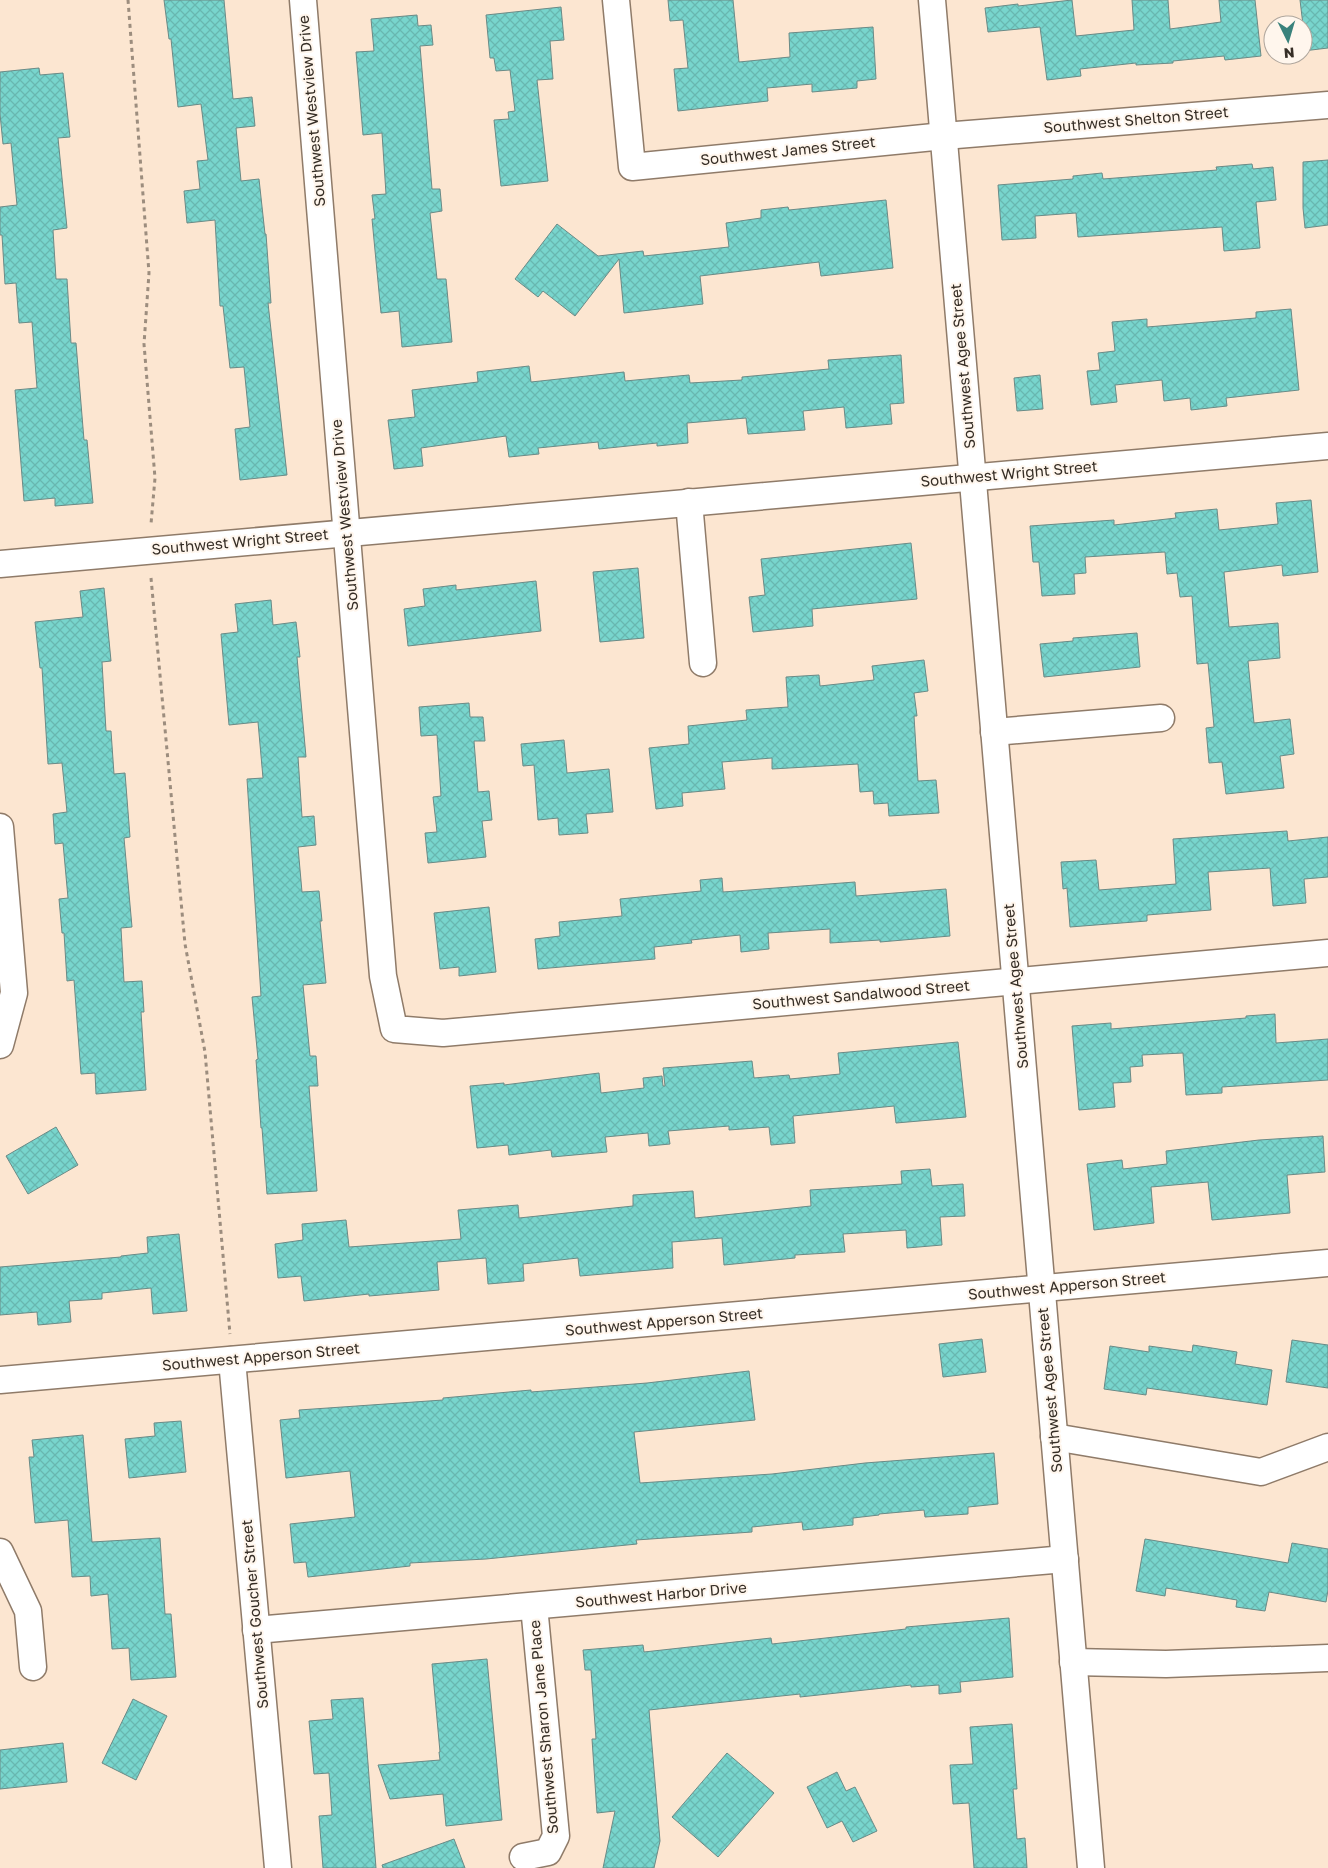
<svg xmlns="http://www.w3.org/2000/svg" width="1328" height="1868" font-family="'Golos Text',sans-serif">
<defs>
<pattern id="building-cross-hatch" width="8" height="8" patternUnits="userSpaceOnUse" patternTransform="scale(1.25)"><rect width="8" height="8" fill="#78d5cd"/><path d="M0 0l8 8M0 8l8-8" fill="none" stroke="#68b7b0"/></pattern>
</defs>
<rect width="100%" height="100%" fill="#fce6d1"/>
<g fill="url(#building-cross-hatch)" stroke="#6a8a86">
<path d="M 164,0 L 224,0 L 233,99 L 252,97 L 255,126 L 236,128 L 241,181 L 259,179 L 265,234 L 266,234 L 271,303 L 268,303 L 287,475 L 240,480 L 235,429 L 250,427 L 244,367 L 230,368 L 223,306 L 220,306 L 215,220 L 187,223 L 184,191 L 200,189 L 197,161 L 208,160 L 201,104 L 178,107 L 171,39 L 169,39 Z"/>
<path d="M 668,0 L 733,0 L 739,62 L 790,57 L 789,33 L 873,27 L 876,79 L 857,81 L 857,88 L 812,92 L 812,84 L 767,88 L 768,101 L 678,111 L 674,69 L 688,68 L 683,20 L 670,21 Z"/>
<path d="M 1072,0 L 1076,36 L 1134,30 L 1132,0 L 1168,0 L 1170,29 L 1221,22 L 1219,0 L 1255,0 L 1261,56 L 1225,60 L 1224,56 L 1173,61 L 1173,63 L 1136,65 L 1136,63 L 1080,69 L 1081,76 L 1047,80 L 1040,27 L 988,32 L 985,8 L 1018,4 L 1018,6 Z"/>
<path d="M 1300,0 L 1328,0 L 1328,48 L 1303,51 L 1303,25 Z"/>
<path d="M 561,7 L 564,40 L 550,41 L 553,79 L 537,80 L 548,181 L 501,186 L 494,120 L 509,119 L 508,112 L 515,111 L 510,70 L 496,71 L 494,58 L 490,58 L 486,15 Z"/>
<path d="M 417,15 L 418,26 L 431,25 L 433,45 L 420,46 L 432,189 L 440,189 L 442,211 L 430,213 L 437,279 L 446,279 L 452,342 L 402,347 L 399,311 L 381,313 L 372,219 L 375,219 L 372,195 L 386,194 L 382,133 L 363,135 L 356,52 L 374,51 L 371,19 Z"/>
<path d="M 39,68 L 40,75 L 63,73 L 70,137 L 58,138 L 67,228 L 53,230 L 56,279 L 67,279 L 71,343 L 76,343 L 84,440 L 87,440 L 93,503 L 55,506 L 55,498 L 24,501 L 15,390 L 37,388 L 32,322 L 19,323 L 16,283 L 5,284 L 2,235 L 0,235 L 0,207 L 17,205 L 11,143 L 3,144 L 0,114 L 0,72 Z"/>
<path d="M 1328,160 L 1328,225 L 1305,228 L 1303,208 L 1303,162 Z"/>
<path d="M 1252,164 L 1253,169 L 1273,167 L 1276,200 L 1256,202 L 1260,248 L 1224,251 L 1222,227 L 1078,237 L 1076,213 L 1035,216 L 1036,238 L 1002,240 L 998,185 L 1073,179 L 1073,176 L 1102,173 L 1103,179 L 1217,170 L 1216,167 Z"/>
<path d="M 886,200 L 893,268 L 821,276 L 819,262 L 700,276 L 703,304 L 624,313 L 619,259 L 575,316 L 543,291 L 538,297 L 515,279 L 557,224 L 598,256 L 643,251 L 644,256 L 729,247 L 726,223 L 761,218 L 761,210 L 788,207 L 789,210 Z"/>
<path d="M 1291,309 L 1299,390 L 1226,398 L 1227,406 L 1191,410 L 1190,398 L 1164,401 L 1162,380 L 1115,385 L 1117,402 L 1091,405 L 1087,371 L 1100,370 L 1098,353 L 1115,351 L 1112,322 L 1147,319 L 1147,327 L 1256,318 L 1256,312 Z"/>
<path d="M 901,355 L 904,403 L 890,404 L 892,424 L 846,428 L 844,407 L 803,411 L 805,430 L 748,434 L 746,418 L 687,423 L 688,443 L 657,446 L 657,443 L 599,449 L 598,442 L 538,448 L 539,454 L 509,457 L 506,436 L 421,448 L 423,466 L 394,469 L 388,420 L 415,417 L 412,390 L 478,382 L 477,372 L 529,366 L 531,382 L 624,372 L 625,381 L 689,375 L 690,383 L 742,380 L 742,377 L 829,369 L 828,360 Z"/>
<path d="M 1040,375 L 1043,409 L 1017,411 L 1014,378 Z"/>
<path d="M 1311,500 L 1318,572 L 1283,576 L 1282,565 L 1224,572 L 1229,627 L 1278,623 L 1280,658 L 1248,661 L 1254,723 L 1290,719 L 1294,754 L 1280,756 L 1284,788 L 1226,794 L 1222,762 L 1209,763 L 1206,728 L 1214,727 L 1208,663 L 1197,664 L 1192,596 L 1180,597 L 1177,573 L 1167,574 L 1165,552 L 1085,557 L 1086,573 L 1074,574 L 1075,594 L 1042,596 L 1039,562 L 1033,562 L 1030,526 L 1114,520 L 1114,525 L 1176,518 L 1175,513 L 1217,509 L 1219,530 L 1278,524 L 1276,503 Z"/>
<path d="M 911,543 L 917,599 L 812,609 L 813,626 L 753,632 L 749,597 L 765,595 L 761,559 Z"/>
<path d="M 638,568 L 644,638 L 600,642 L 593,572 Z"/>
<path d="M 536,581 L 541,631 L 408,646 L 404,609 L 425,606 L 423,589 L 456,585 L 456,590 Z"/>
<path d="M 104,588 L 111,661 L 102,662 L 106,731 L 111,731 L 114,774 L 125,773 L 130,837 L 124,838 L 132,927 L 121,928 L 124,982 L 142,981 L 144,1012 L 141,1012 L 146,1090 L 96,1094 L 95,1073 L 81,1074 L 74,980 L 67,981 L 64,933 L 62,933 L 59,899 L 68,898 L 63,843 L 55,844 L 53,814 L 67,812 L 62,763 L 48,764 L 42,668 L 40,668 L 35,622 L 83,617 L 80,591 Z"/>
<path d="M 271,600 L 273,625 L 296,622 L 300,657 L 297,657 L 306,757 L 298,757 L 302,817 L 314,816 L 316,845 L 298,847 L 302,892 L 319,891 L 322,921 L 320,921 L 326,983 L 303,985 L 310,1056 L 316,1056 L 318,1086 L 309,1086 L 317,1191 L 267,1194 L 262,1128 L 261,1128 L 256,1060 L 258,1059 L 252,997 L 261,996 L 247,779 L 263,778 L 258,722 L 229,725 L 221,634 L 238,632 L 235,604 Z"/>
<path d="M 1137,633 L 1140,667 L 1044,677 L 1040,644 L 1073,641 L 1073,638 Z"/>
<path d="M 924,660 L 928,691 L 914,693 L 917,716 L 914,716 L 918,781 L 936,780 L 939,813 L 889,816 L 888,803 L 874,804 L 873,791 L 860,792 L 858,764 L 772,769 L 772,758 L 722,762 L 725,789 L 682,793 L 683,806 L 656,809 L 649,748 L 689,744 L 688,726 L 747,720 L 746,710 L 788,707 L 786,677 L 819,675 L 820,686 L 874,680 L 872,666 Z"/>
<path d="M 469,703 L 470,717 L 483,717 L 485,741 L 474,741 L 478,792 L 489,791 L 492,820 L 482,821 L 486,857 L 428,863 L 425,833 L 437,832 L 433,797 L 441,796 L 437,735 L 421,736 L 419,707 Z"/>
<path d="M 564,740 L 567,773 L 609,769 L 613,812 L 586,814 L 588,833 L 559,835 L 558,818 L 538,820 L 534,765 L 523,766 L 521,744 Z"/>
<path d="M 1287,831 L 1288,841 L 1328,837 L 1328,877 L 1304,879 L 1306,903 L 1273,906 L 1270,868 L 1208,872 L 1211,910 L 1147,915 L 1147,921 L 1070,927 L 1067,888 L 1063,889 L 1061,862 L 1096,860 L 1099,890 L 1176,884 L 1173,839 Z"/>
<path d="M 722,878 L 723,892 L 855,882 L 856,896 L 946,889 L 950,936 L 880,942 L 880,940 L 830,943 L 830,929 L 768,933 L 769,949 L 741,952 L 740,935 L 691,940 L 692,943 L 654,947 L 655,959 L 538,969 L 535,939 L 560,936 L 559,922 L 622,916 L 620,899 L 701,891 L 700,880 Z"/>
<path d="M 489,907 L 496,972 L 459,976 L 459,967 L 440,969 L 434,913 Z"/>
<path d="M 1275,1014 L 1276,1043 L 1328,1039 L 1328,1080 L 1222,1087 L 1222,1093 L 1186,1095 L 1183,1053 L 1142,1055 L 1143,1066 L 1130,1067 L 1131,1082 L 1113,1083 L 1115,1107 L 1079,1110 L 1072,1026 L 1111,1023 L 1111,1029 L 1246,1018 L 1246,1016 Z"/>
<path d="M 958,1042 L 966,1117 L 896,1123 L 894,1106 L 793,1116 L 795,1143 L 771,1145 L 769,1127 L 729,1130 L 729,1126 L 668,1131 L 670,1144 L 649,1146 L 648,1133 L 605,1137 L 607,1152 L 552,1157 L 551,1150 L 509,1155 L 508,1145 L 477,1148 L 470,1086 L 504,1083 L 504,1085 L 599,1073 L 601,1093 L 644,1088 L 643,1078 L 662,1076 L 663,1086 L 665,1086 L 663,1068 L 752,1061 L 754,1078 L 789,1075 L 790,1079 L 840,1074 L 838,1053 Z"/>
<path d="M 56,1127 L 78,1165 L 28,1194 L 6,1156 Z"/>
<path d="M 1323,1136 L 1325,1172 L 1287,1175 L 1290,1213 L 1212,1220 L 1208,1182 L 1151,1187 L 1154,1223 L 1094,1230 L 1087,1164 L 1122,1160 L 1123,1169 L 1167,1164 L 1166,1151 L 1259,1140 Z"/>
<path d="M 930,1169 L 932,1186 L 963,1184 L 965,1216 L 940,1217 L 942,1245 L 907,1248 L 906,1230 L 843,1234 L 845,1252 L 795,1255 L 795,1258 L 724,1265 L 722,1238 L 672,1242 L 673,1268 L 580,1276 L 578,1258 L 523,1264 L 524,1281 L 488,1284 L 486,1258 L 437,1262 L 439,1290 L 369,1296 L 369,1294 L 304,1301 L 301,1276 L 278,1278 L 275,1244 L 303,1240 L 302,1224 L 346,1220 L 349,1247 L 461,1239 L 458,1210 L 518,1205 L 519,1218 L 633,1206 L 633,1195 L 693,1191 L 695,1218 L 811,1206 L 810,1190 L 902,1184 L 901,1171 Z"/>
<path d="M 179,1234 L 187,1311 L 153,1314 L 151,1288 L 102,1293 L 102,1299 L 69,1301 L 71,1322 L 38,1325 L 37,1312 L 0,1315 L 0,1267 L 121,1257 L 121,1256 L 148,1253 L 147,1237 Z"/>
<path d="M 982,1339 L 986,1372 L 943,1377 L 939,1344 Z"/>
<path d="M 1292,1340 L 1328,1345 L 1328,1388 L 1286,1382 Z"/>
<path d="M 1193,1345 L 1237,1352 L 1235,1364 L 1272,1370 L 1267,1405 L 1147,1388 L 1146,1395 L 1104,1389 L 1110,1346 L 1149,1352 L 1149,1346 L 1192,1352 Z"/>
<path d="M 749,1371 L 755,1420 L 634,1432 L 640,1483 L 772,1474 L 865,1463 L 994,1453 L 998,1504 L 968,1507 L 968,1514 L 925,1517 L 924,1510 L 879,1514 L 879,1515 L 853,1518 L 853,1525 L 803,1530 L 802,1522 L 752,1527 L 752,1532 L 636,1540 L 637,1544 L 486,1559 L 410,1563 L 410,1566 L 308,1577 L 306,1562 L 294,1563 L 290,1524 L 355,1517 L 350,1471 L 286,1478 L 280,1420 L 300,1418 L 299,1410 L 443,1400 L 443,1398 L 531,1390 L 531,1392 L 647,1383 Z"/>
<path d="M 181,1421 L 186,1472 L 129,1478 L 125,1439 L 155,1436 L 154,1423 Z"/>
<path d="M 83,1435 L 92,1542 L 160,1538 L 165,1614 L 171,1614 L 176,1677 L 131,1680 L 129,1648 L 112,1649 L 108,1594 L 91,1596 L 90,1576 L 72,1577 L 68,1520 L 35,1523 L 29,1457 L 34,1457 L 32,1440 Z"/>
<path d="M 1145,1539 L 1288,1563 L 1292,1543 L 1328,1549 L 1328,1590 L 1326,1602 L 1269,1592 L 1265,1611 L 1236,1607 L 1237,1600 L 1166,1588 L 1165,1596 L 1136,1591 Z"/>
<path d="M 1009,1618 L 1013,1677 L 960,1682 L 961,1692 L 939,1694 L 939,1685 L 911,1687 L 911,1685 L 800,1697 L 800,1694 L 649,1710 L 660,1841 L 654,1868 L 603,1868 L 615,1811 L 597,1813 L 592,1739 L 596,1739 L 591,1670 L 585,1670 L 583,1650 L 643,1645 L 644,1652 L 771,1638 L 772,1644 L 906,1629 L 906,1627 Z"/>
<path d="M 487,1659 L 502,1820 L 446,1826 L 443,1794 L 390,1799 L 378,1765 L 440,1760 L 439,1752 L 440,1752 L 432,1664 Z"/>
<path d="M 363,1698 L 376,1868 L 323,1868 L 319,1816 L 332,1815 L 329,1773 L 314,1774 L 309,1721 L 333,1719 L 331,1700 Z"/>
<path d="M 133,1699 L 167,1716 L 136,1780 L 102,1763 Z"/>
<path d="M 1012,1724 L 1017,1789 L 1013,1789 L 1017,1839 L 1025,1838 L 1027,1868 L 974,1868 L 969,1803 L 953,1804 L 950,1765 L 973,1764 L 970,1727 Z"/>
<path d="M 63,1743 L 67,1782 L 0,1789 L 0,1750 Z"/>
<path d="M 727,1753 L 774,1793 L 718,1857 L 672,1817 Z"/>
<path d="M 837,1772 L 846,1791 L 855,1787 L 877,1831 L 853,1842 L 842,1821 L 827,1828 L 807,1787 Z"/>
<path d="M 454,1839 L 465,1868 L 383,1868 L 382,1865 Z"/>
</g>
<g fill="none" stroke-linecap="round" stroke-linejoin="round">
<defs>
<g id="minor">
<path d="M 303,0 L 383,976 L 394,1029 L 443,1033 L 1328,953"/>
<path d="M 616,0 L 632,167 L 944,136 L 1328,105"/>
<path d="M 932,0 L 1091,1868"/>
<path d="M 689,502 L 703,663"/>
<path d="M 0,564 L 1328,446"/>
<path d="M 994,732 L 1161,718"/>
<path d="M 0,827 L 14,993 L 0,1045"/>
<path d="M 232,1360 L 278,1868"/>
<path d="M 0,1380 L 1328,1263"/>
<path d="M 1054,1437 L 1261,1472 L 1328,1447"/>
<path d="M 0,1552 L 28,1611 L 33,1667"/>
<path d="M 256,1630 L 1065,1559"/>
<path d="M 1073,1662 L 1166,1664 L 1328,1658"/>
<path d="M 523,1857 L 548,1852 L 556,1836 L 534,1606"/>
</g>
</defs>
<use href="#minor" stroke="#8f7b69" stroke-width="29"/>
<g stroke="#9c8d7e" stroke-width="3" stroke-dasharray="4 4" stroke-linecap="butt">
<path d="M 128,0 L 149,273 L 144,344 L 155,478 L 151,524"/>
<path d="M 151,578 L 185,944 L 205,1052 L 230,1334"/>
</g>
<use href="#minor" stroke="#fff" stroke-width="26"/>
</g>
<g text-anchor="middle" stroke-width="4" stroke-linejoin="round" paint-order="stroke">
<g font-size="15" fill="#362e26" stroke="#fff6ed">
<text transform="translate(312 111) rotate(-95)" y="5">Southwest Westview Drive</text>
<text transform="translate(1136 120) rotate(-5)" y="5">Southwest Shelton Street</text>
<text transform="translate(788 151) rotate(-6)" y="5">Southwest James Street</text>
<text transform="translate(963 366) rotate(-95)" y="5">Southwest Agee Street</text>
<text transform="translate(1009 474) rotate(-5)" y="5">Southwest Wright Street</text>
<text transform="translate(345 515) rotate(-95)" y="5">Southwest Westview Drive</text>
<text transform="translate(240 542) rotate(-5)" y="5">Southwest Wright Street</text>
<text transform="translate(1016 986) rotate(-95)" y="5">Southwest Agee Street</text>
<text transform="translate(861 995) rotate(-5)" y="5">Southwest Sandalwood Street</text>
<text transform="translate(1067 1286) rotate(-5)" y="5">Southwest Apperson Street</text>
<text transform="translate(664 1322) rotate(-5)" y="5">Southwest Apperson Street</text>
<text transform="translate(261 1357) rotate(-5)" y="5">Southwest Apperson Street</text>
<text transform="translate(1050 1390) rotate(-95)" y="5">Southwest Agee Street</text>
<text transform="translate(661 1595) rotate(-5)" y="5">Southwest Harbor Drive</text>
<text transform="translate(255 1614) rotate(-95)" y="5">Southwest Goucher Street</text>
<text transform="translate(544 1727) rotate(-95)" y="5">Southwest Sharon Jane Place</text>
</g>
</g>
<g transform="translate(1288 40) rotate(175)"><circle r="24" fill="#fff6ed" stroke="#afa69d"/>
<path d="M0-4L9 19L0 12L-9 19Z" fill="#3a827c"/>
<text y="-8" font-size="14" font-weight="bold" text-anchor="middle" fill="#362e26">N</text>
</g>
</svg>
